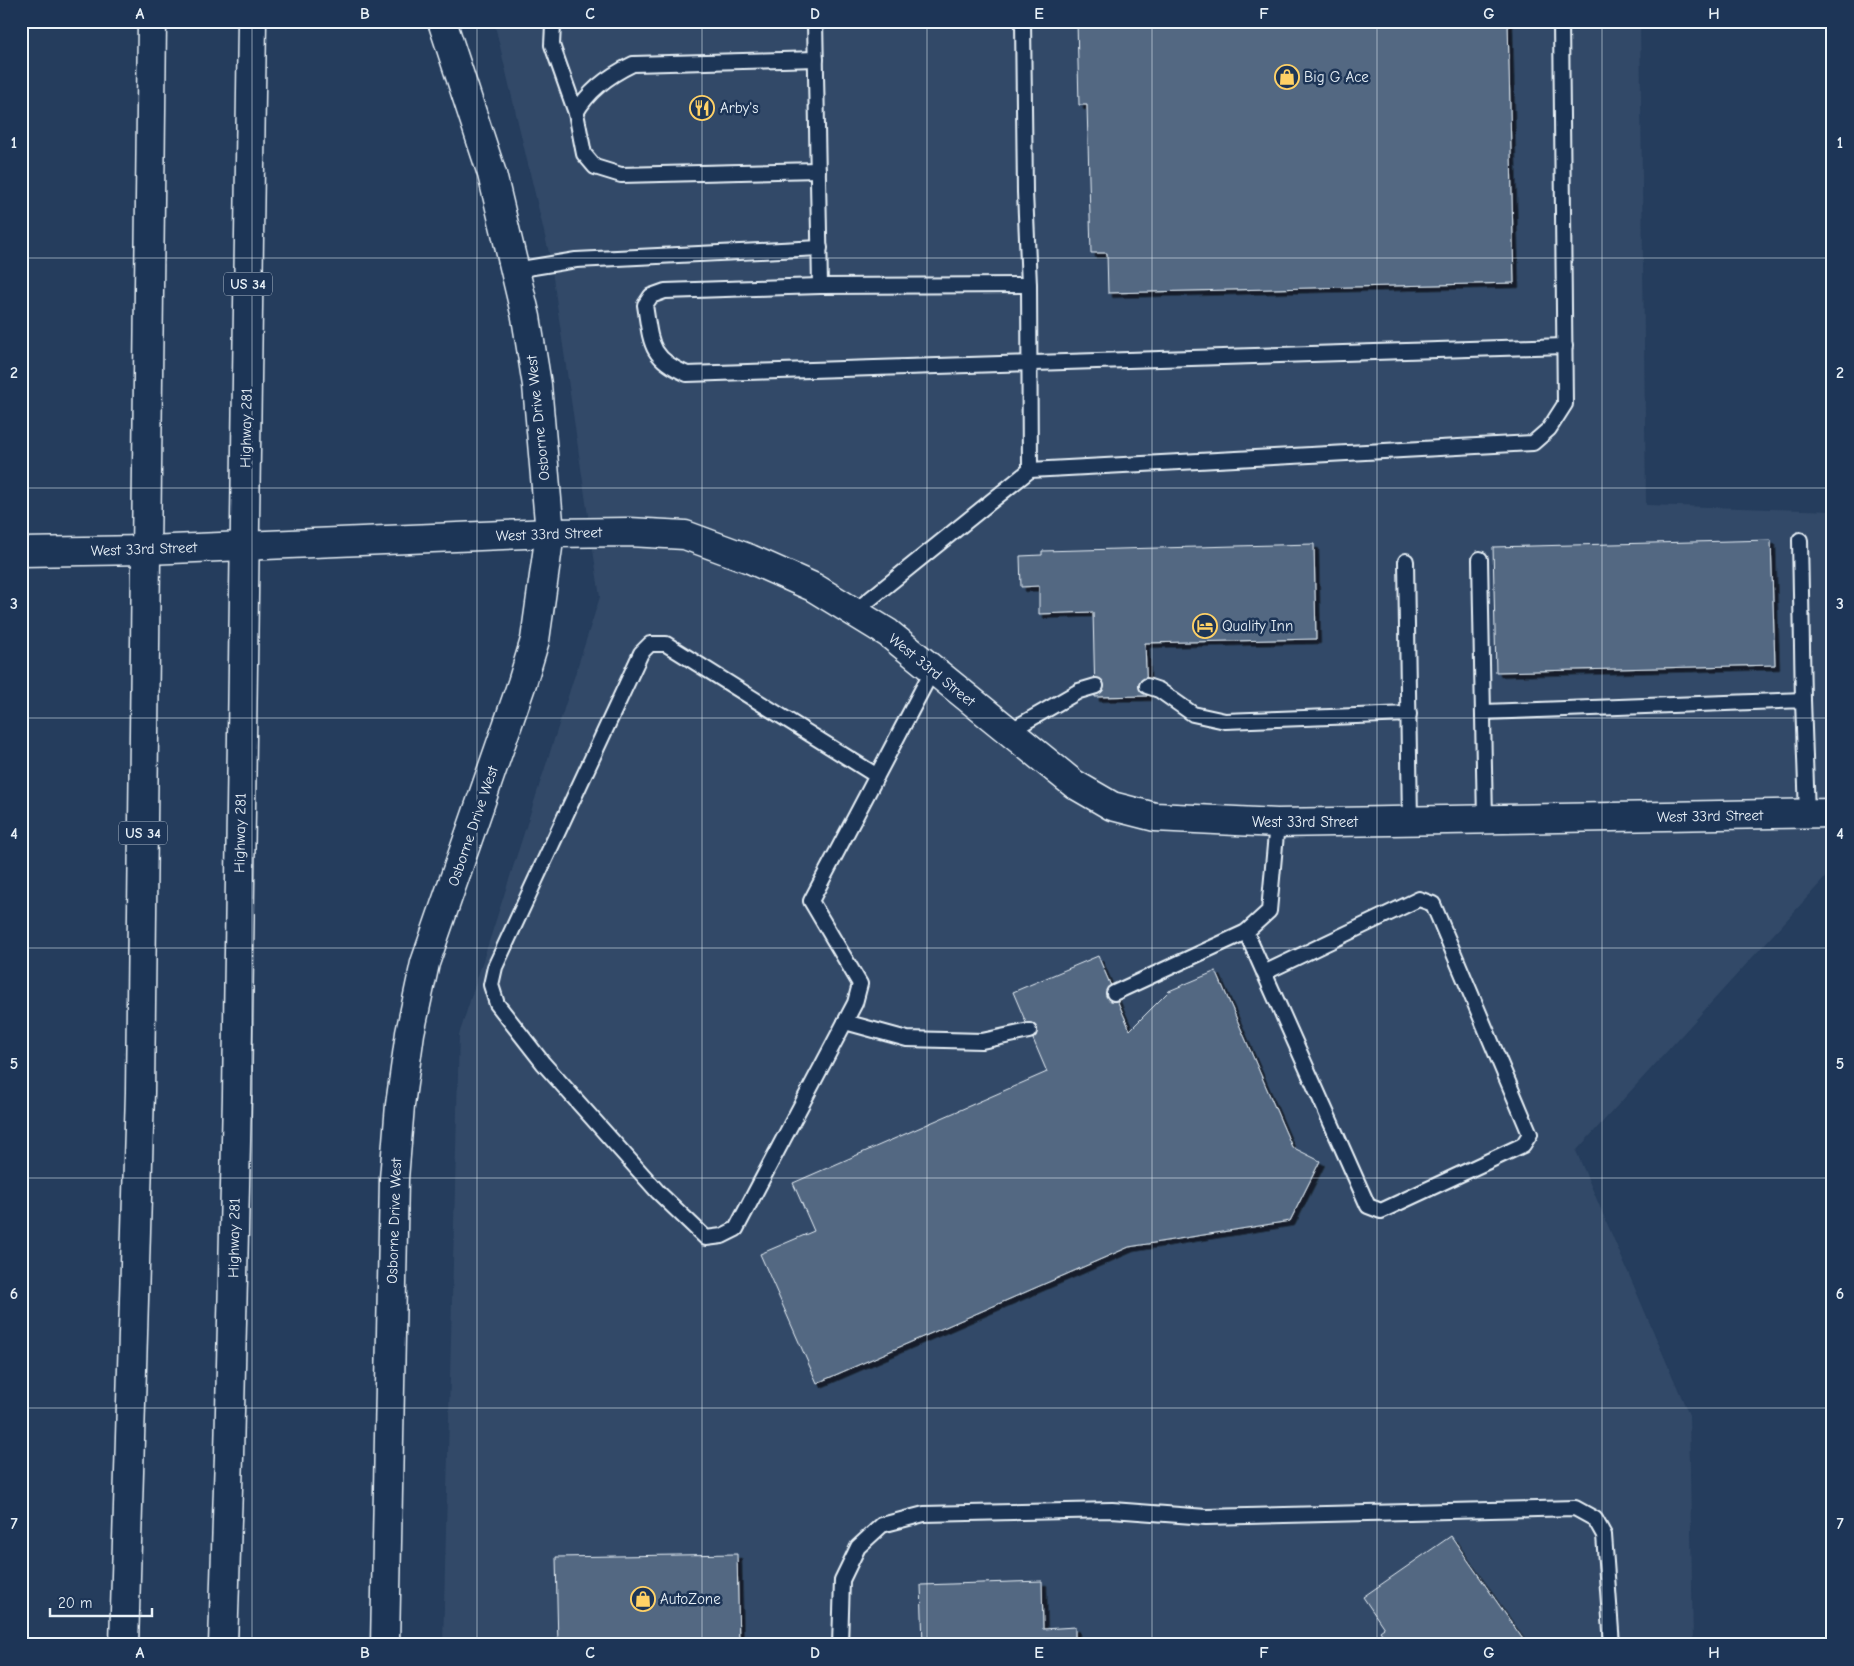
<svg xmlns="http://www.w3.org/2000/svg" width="1854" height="1666" font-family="'Comic Neue',sans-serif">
<defs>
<filter id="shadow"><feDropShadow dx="4.5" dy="4.5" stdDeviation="0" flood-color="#0009"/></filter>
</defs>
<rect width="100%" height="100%" fill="#253d5d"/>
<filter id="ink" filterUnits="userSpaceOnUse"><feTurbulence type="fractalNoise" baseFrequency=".02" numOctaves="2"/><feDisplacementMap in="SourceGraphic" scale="10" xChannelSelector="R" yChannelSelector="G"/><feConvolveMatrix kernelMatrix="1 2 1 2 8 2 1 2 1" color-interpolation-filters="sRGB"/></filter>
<g filter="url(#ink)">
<path fill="#334a68" d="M 494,21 L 1640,21 L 1646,505 L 1833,511 L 1833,869 L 1576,1151 L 1689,1415 L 1693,1645 L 443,1645 L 459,1035 L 600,597 L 550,257 Z"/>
<g fill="#536782" stroke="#e8f1f8" filter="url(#shadow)">
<path d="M 1077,21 L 1508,21 L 1514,283 L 1108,293 L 1107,253 L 1091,253 L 1087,105 L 1079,105 Z"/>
<path d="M 1771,540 L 1775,665 L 1496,672 L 1493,547 Z"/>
<path d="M 1314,544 L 1316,639 L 1145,643 L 1147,696 L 1095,697 L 1093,612 L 1039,614 L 1039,586 L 1021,587 L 1020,556 L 1042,555 L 1042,551 Z"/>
<path d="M 1098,956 L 1130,1030 L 1169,991 L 1216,971 L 1292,1147 L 1320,1161 L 1290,1221 L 1129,1247 L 817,1383 L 760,1254 L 814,1231 L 793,1183 L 1047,1072 L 1013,992 Z"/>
<path d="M 1451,1536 L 1469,1562 L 1527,1645 L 1390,1645 L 1380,1631 L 1384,1628 L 1363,1597 Z"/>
<path d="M 737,1554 L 739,1645 L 558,1645 L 556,1557 Z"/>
<path d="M 1042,1581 L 1043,1629 L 1075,1627 L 1075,1642 L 1152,1640 L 1153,1645 L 923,1645 L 921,1585 Z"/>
</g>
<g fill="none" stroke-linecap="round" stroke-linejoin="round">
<defs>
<g id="service">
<path d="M 555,21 L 553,25 L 552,45 L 576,113 L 584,154 L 595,167 L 621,175 L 818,170"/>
<path d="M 815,21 L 820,286"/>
<path d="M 1023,21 L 1025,192 L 1029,285 L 1030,470"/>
<path d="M 576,113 C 588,91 610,75 633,64 L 816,59"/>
<path d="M 515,270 L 576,260 L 820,248"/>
<path d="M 1029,285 L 820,286 L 665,291 L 651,296 L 645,305 C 651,342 649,358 687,374 L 1565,346"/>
<path d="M 1800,540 L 1803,700"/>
<path d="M 1480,559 L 1485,820"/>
<path d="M 1406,561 L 1410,821"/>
<path d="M 854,612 L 1030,470 L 1533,443 L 1549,429 L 1565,404 L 1561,21"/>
<path d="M 1147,686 L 1159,690 L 1193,714 L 1225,721 L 1409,714"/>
<path d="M 1484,712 L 1803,700 L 1807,814"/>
<path d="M 1008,732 L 1079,691 L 1096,686"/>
<path d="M 877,776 L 666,644 L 650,644 L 641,653 L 495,967 L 491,985 L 497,1004 L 543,1063 L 658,1192 L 706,1238 L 722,1236 L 736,1229 L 855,1003 L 860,984 L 811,901 L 932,671"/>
<path d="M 1246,932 L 1368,1206 L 1381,1211 L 1523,1145 L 1530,1134 L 1433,904 L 1419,899 L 1264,973"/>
<path d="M 1114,993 L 1246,932 L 1269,911 L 1277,823"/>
<path d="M 845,1022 L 907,1039 L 982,1041 L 1029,1031"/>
<path d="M 840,1645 L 842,1580 L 858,1547 L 882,1525 L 924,1514 L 1112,1510 L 1206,1517 L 1575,1508 L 1595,1519 L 1604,1535 L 1612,1645"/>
</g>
<g id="minor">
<path d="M 21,552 L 147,550 L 550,533 L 629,532 L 685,535 L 750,559 L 813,587 L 888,633 L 1074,784 L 1112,806 L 1155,817 L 1277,823 L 1833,813"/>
<path d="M 385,1645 L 394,1179 L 400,1105 L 410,1033 L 425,963 L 522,683 L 535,640 L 550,533 L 537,385 L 526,317 L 492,174 L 442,21"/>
</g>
<g id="trunk">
<path d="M 124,1645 L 140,1092 L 152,21"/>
<path d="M 223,1645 L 229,1456 L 237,1096 L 252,21"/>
</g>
</defs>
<use href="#service" stroke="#e8f1f8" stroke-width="18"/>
<use href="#minor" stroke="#e8f1f8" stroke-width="31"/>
<use href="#trunk" stroke="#e8f1f8" stroke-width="31"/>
<use href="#service" stroke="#1d3557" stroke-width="14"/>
<use href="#minor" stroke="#1d3557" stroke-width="28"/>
<use href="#trunk" stroke="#1d3557" stroke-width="28"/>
</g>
</g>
<path fill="none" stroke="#e8f1f8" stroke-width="1" stroke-opacity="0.55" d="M 252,21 L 252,1645M 477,21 L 477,1645M 702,21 L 702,1645M 927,21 L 927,1645M 1152,21 L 1152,1645M 1377,21 L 1377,1645M 1602,21 L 1602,1645M 21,258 L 1833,258M 21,488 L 1833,488M 21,718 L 1833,718M 21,948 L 1833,948M 21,1178 L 1833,1178M 21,1408 L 1833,1408"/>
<defs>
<symbol id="shop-ring" viewBox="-11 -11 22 22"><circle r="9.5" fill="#1d3557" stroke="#ffd166" stroke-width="1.5"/><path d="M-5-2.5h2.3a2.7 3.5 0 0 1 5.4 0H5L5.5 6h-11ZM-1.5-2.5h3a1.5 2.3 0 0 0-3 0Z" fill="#ffd166"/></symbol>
<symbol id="restaurant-ring" viewBox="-11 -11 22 22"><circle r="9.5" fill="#1d3557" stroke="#ffd166" stroke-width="1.5"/><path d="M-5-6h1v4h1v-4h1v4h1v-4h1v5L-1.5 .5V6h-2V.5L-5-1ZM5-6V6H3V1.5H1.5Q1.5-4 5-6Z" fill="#ffd166"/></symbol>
<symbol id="hotel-ring" viewBox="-11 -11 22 22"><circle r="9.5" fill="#1d3557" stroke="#ffd166" stroke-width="1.5"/><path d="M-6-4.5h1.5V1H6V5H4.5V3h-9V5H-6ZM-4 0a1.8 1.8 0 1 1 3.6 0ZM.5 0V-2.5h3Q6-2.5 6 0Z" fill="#ffd166"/></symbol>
</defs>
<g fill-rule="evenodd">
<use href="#shop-ring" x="1273" y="63" width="28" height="28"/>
<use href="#restaurant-ring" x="688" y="94" width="28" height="28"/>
<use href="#hotel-ring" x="1191" y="612" width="28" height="28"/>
<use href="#shop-ring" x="629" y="1585" width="28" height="28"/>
</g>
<g text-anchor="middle" stroke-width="5" stroke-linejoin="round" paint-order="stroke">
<g fill="#1d3557" stroke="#abb9c8" stroke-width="1">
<rect x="224" y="272.5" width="48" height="23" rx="4"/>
<rect x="119" y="821.5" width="48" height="23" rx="4"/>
</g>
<g font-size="14" font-weight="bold" fill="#e8f1f8">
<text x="248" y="289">US 34</text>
<text x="143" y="838">US 34</text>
</g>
<g font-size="15" fill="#e8f1f8" stroke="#1d3557" text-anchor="start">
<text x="1304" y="82">Big G Ace</text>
<text x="720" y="113">Arby's</text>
<text x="1222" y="631">Quality Inn</text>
<text x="660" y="1604">AutoZone</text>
</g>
<g font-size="15" fill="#e8f1f8" stroke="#1d3557">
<text transform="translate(538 418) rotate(-96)" y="5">Osborne Drive West</text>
<text transform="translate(246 428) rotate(-89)" y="5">Highway 281</text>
<text transform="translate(549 534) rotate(-2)" y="5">West 33rd Street</text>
<text transform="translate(144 549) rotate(-2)" y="5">West 33rd Street</text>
<text transform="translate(932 670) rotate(39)" y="5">West 33rd Street</text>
<text transform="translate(1710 816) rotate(-1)" y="5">West 33rd Street</text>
<text x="1305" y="827">West 33rd Street</text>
<text transform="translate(473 826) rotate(-71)" y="5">Osborne Drive West</text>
<text transform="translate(240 833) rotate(-89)" y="5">Highway 281</text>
<text transform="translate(394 1221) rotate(-88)" y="5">Osborne Drive West</text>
<text transform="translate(234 1238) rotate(-89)" y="5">Highway 281</text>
</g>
</g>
<rect width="1854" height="1666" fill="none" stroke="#1d3557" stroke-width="55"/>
<path d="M50 1608v8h102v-8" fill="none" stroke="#e8f1f8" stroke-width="2.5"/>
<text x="58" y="1608" font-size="15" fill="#e8f1f8" stroke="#1d3557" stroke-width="4" paint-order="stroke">20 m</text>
<rect x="28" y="28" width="1798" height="1610" fill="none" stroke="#e8f1f8" stroke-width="2"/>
<g font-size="16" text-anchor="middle" font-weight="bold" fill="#e8f1f8">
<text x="140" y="19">A</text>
<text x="365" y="19">B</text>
<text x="590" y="19">C</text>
<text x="815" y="19">D</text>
<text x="1039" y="19">E</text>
<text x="1264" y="19">F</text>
<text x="1489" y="19">G</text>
<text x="1714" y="19">H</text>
<text x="14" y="148">1</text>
<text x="1840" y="148">1</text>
<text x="14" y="378">2</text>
<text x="1840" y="378">2</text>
<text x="14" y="609">3</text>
<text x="1840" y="609">3</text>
<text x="14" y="839">4</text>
<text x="1840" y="839">4</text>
<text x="14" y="1069">5</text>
<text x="1840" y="1069">5</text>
<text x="14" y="1299">6</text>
<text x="1840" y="1299">6</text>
<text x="14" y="1529">7</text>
<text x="1840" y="1529">7</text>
<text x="140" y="1658">A</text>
<text x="365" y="1658">B</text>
<text x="590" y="1658">C</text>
<text x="815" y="1658">D</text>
<text x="1039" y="1658">E</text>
<text x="1264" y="1658">F</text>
<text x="1489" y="1658">G</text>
<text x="1714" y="1658">H</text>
</g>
</svg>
